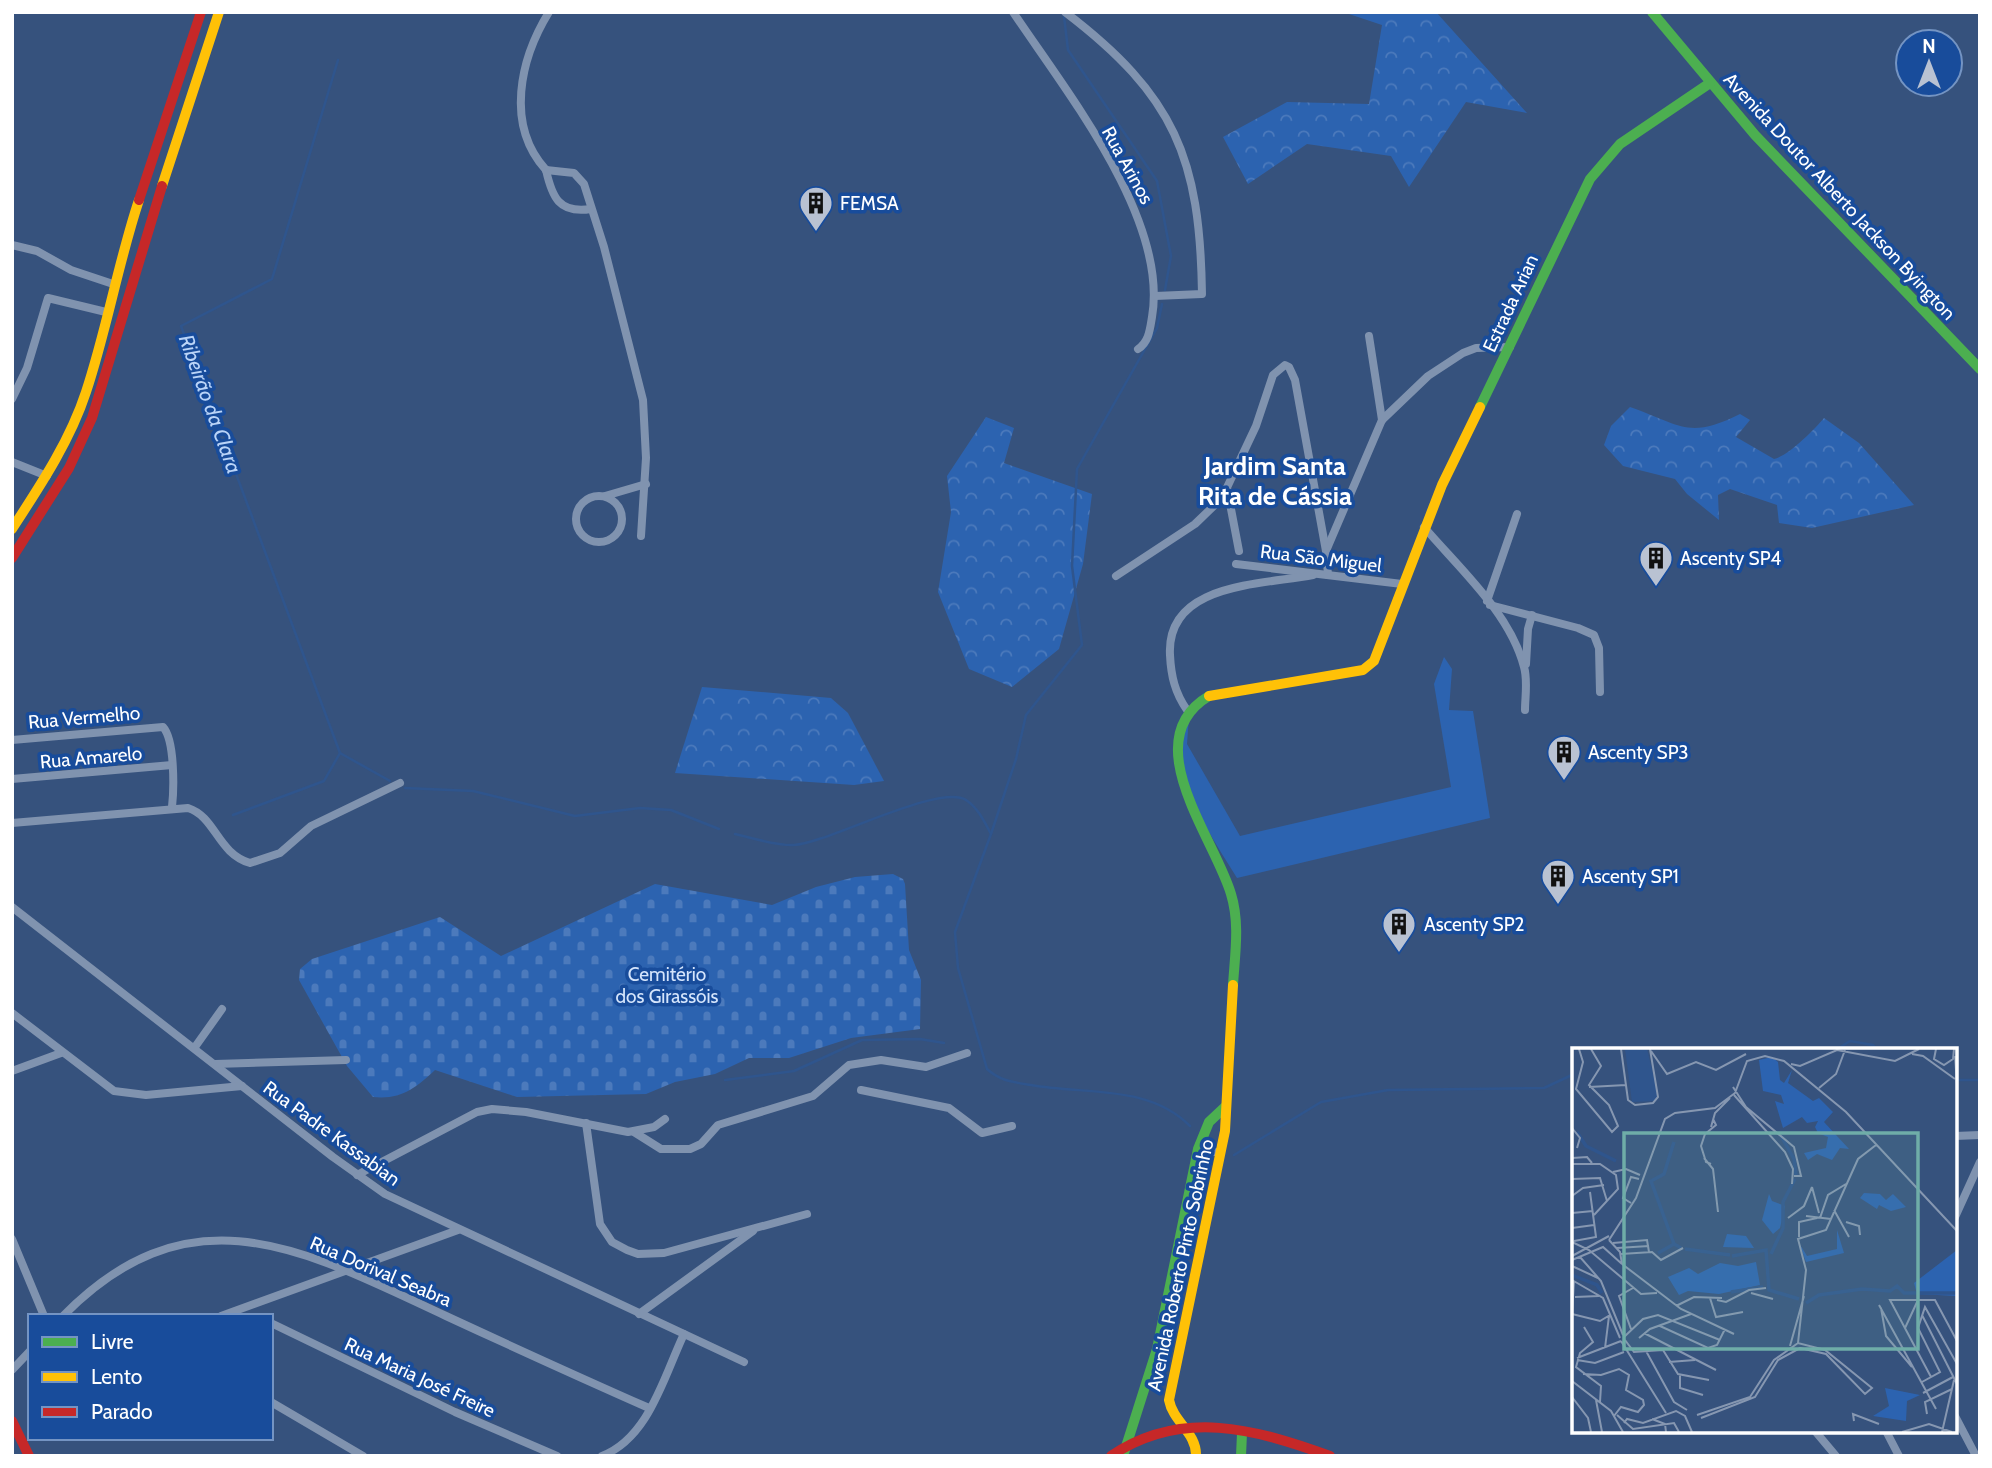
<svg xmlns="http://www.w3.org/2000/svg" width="1992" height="1468" font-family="Cabin,sans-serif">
<defs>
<pattern id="forest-crowns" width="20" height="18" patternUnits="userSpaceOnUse" patternTransform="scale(1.75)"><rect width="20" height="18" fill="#2c63b0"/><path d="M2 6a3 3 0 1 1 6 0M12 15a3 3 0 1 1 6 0" fill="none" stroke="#4c7abc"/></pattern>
<pattern id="cemetery-stones" width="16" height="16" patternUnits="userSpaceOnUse" patternTransform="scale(1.75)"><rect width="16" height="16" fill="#2c63b0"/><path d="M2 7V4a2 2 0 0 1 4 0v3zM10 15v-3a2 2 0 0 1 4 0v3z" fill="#4c7abc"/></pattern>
</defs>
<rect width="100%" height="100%" fill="#36527d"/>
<path fill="#2c63b0" d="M 1444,657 L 1452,669 L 1449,710 L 1473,711 L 1490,818 L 1237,878 C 1217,845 1181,793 1180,753 C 1179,743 1183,731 1185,721 L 1189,717 L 1187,744 L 1240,836 L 1451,787 L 1434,684 Z"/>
<g fill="url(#forest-crowns)">
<path d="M 1343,12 L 1436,12 L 1527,113 L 1466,102 L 1409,187 L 1391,156 L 1307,144 L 1248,184 L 1223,137 L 1287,102 L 1369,104 L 1382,25 Z"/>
<path d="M 1630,407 C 1681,425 1688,440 1740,414 L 1750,420 L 1736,437 L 1774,459 C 1788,456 1814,430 1824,418 L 1859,443 L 1914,505 L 1812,528 L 1779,523 L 1777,505 L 1730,489 L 1718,495 L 1719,520 L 1687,494 L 1675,479 L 1623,466 L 1604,445 L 1611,426 Z"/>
<path d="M 986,417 L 1014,428 L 1004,463 L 1092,494 L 1083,564 L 1059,649 L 1012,687 L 969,669 L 938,592 L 951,512 L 947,476 Z"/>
<path d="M 702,687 L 831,698 L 848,713 L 884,781 L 854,785 L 675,773 Z"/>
</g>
<path fill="url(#cemetery-stones)" d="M 893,874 L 903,879 L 905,884 L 909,950 L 921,980 L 920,1029 L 851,1038 L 789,1058 L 749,1058 L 715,1074 L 675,1082 L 646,1094 L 517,1097 L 435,1070 C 416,1088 401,1100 373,1097 L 347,1066 L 299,980 L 300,969 L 312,959 L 440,917 L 501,956 L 655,884 L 772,905 L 816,887 L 855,877 Z"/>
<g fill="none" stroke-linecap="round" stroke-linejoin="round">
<g stroke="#2f558d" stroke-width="2.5">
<path d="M 1064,16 L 1068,50 L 1157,181 L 1171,256 L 1165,290"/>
<path d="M 338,60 L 272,279 L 181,326 L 340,753"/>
<path d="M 405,788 L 473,791 L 575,816 L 640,808 L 671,810 L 719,829"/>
<path d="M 233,815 L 324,781 L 340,753 L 390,781"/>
<path d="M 735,834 C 752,838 777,846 794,845 C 828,843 939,783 966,800 C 978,808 984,821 991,834 L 955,932 L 958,968 L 987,1069 C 1000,1081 1013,1082 1031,1085 C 1086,1095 1148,1084 1190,1126"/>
<path d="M 991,834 L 1016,759 L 1026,715 L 1082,645 L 1072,566 L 1077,469 L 1157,328 L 1162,304"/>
<path d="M 1836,1050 L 1850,1041 L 1873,1045 L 1877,1050"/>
<path d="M 725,1080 L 794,1071 L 862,1040 L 920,1039 L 944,1043"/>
<path d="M 1955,1080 L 1980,1080"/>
<path d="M 1234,1155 L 1321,1102 L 1388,1090 L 1544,1088 L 1574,1074"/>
</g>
<g stroke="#8093af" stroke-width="8">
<path d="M 1013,12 C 1065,90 1169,219 1152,317 C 1150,329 1149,342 1138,349"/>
<path d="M 1065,12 C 1175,96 1200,158 1202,294 L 1155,296"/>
<path d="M 546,170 L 574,173 L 584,184 L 604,247 L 643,400 L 646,458 L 641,536"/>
<path d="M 546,170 C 505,125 520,59 549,12"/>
<path d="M 546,170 C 552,197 559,214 591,209"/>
<path d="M 12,245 L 37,251 L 71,270 L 113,284"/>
<path d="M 1369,336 L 1382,420"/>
<path d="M 12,399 L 27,368 L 48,298 L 106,312"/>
<path d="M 12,462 L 47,476"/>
<path d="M 1227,488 L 1239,551"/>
<circle cx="599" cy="519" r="23"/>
<path d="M 605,496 L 646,484"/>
<path d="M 1424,527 C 1459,568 1510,613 1524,667 C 1528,680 1525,697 1525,710"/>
<path d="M 1236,564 L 1402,584"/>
<path d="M 1328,575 L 1326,551 L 1382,420 L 1428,376 L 1463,353 L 1476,348 L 1510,347"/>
<path d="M 1116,576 L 1195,524 L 1222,498 L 1256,426 L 1273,375 L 1285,365 L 1289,367 L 1295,380 L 1326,551"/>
<path d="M 1487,601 L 1517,514"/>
<path d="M 1490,605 L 1578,628 L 1594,635 L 1599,648 L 1600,692"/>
<path d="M 1526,664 L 1528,629 L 1532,615"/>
<path d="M 1187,710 C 1175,693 1171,676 1170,655 C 1166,582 1263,585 1313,575"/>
<path d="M 12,740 L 163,727 C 175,740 174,789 172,807"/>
<path d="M 12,779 L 172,765"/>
<path d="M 12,823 L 188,808 C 216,817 217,853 250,863 L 280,853 L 311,826 L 400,783"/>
<path d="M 12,907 L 333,1157 L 385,1194 L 744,1362"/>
<path d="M 12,1013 L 114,1091 L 146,1095 L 242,1086"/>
<path d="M 195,1047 L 222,1009"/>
<path d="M 215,1064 L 346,1060"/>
<path d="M 12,1071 L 61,1053"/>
<path d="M 861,1090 L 949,1108 L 982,1133 L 1012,1126"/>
<path d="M 586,1123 L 600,1224 L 612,1242 L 627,1250 L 638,1254 L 664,1253 L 807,1214"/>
<path d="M 634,1132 L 661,1149 L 690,1149 L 701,1144 L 718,1125 L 813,1096 L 849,1065 L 881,1060 L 926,1067 L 967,1053"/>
<path d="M 1955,1136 L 1980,1135"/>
<path d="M 1198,1149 L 1221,1153"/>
<path d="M 357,1175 L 477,1112 L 492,1109 L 526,1112 L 628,1132 L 654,1127 L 665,1119"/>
<path d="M 1955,1217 L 1980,1162"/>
<path d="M 12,1239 L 44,1316"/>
<path d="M 639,1314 L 753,1231"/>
<path d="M 63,1316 C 192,1185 306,1251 446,1316 C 513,1347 581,1378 649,1408"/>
<path d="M 221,1316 L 458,1230"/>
<path d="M 271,1323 L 455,1412 L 557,1456"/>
<path d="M 12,1370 L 30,1351"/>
<path d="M 271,1402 L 363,1456"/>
<path d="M 1955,1416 L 1976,1456"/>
<path d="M 1815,1431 L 1836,1456"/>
<path d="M 1886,1431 L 1899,1456"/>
<path d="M 602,1456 C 649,1438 664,1376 684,1334"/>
</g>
<g stroke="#4caf50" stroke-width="10">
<path d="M 1652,12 L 1755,135 L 1980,369"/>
<path d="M 1480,407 L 1590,179 L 1620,144 L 1710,83"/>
<path d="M 1209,696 C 1135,740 1214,837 1231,894 C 1240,923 1235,954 1233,985"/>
<path d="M 1123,1456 L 1157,1349 L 1198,1149 L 1209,1122 L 1225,1107"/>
<path d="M 1241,1456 L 1242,1433"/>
</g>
<g stroke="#ffc107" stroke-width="10">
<path d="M 162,186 L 219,12"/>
<path d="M 12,529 C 40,486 70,441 86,392 C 107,329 118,263 139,200"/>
<path d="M 1209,696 L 1363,670 L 1374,661 L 1442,485 L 1480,407"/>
<path d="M 1196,1456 C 1197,1433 1173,1422 1169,1400 L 1225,1131 L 1233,985"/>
</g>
<g stroke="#c62828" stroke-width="10">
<path d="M 139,200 L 201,12"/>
<path d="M 12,558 L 69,468 L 92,418 L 162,186"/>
<path d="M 12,1421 L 29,1456"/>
<path d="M 1111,1456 C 1182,1408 1255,1429 1330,1456"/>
</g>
</g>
<defs>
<symbol id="building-pin" viewBox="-11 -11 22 30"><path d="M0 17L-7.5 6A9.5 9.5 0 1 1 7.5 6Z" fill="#b9c2d2" stroke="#184c9b"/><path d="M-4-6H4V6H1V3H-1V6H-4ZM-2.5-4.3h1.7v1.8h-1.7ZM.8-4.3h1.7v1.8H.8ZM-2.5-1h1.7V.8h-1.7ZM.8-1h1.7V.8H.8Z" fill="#111"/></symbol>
</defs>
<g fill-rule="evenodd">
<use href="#building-pin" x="797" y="184" width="38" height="52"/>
<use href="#building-pin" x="1637" y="539" width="38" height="52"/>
<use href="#building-pin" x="1545" y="733" width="38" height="52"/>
<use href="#building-pin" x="1539" y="857" width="38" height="52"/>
<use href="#building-pin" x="1380" y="905" width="38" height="52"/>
</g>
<g text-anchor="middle" stroke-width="7" stroke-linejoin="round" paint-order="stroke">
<g font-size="19" fill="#fff" stroke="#184c9b">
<text transform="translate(1128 165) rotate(61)" y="7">Rua Arinos</text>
<text transform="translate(1840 196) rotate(47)" y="7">Avenida Doutor Alberto Jackson Byington</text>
<text transform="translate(1510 303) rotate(-65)" y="7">Estrada Arian</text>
<text transform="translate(1321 558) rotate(7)" y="7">Rua São Miguel</text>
<text transform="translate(84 717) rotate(-5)" y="7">Rua Vermelho</text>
<text transform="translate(91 757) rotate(-5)" y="7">Rua Amarelo</text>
<text transform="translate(332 1133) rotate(36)" y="7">Rua Padre Kassabian</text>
<text transform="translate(1180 1265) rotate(-78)" y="7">Avenida Roberto Pinto Sobrinho</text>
<text transform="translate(381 1271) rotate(23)" y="7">Rua Dorival Seabra</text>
<text transform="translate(420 1377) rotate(25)" y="7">Rua Maria José Freire</text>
</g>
<g font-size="19" fill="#fff" stroke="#184c9b" text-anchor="start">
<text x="840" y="210">FEMSA</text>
<text x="1680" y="565">Ascenty SP4</text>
<text x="1588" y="759">Ascenty SP3</text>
<text x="1582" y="883">Ascenty SP1</text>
<text x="1424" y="931">Ascenty SP2</text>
</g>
<g font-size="19" fill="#d5e5fc" stroke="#184c9b">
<text x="667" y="981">Cemitério<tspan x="667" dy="22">dos Girassóis</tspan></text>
</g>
<g font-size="21" font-style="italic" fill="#bad4f8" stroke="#184c9b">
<text transform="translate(210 404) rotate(70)" y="7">Ribeirão da Clara</text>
</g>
<g font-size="26" font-weight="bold" fill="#fff" stroke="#184c9b">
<text x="1275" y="475">Jardim Santa<tspan x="1275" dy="30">Rita de Cássia</tspan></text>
</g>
</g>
<g transform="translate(1572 1048)">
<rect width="385" height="385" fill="#36527d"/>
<path d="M 265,182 L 272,205 L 234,214 L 227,195 L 235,208 L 265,201 Z" fill="#2c63b0"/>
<path d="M 200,9 L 206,14 L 208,32 L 212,35 L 220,22 L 216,35 L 241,53 L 247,50 L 261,64 L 252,74 L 277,101 L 268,100 L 260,112 L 245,106 L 236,112 L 232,105 L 254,100 L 256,89 L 246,85 L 243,79 L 246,73 L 235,75 L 230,69 L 211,80 L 203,53 L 212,56 L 209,47 L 191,43 L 187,12 ZM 292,145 L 308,146 L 314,152 L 321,146 L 334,159 L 319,163 L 307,157 L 305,161 L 288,150 ZM 197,146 L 200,153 L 213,158 L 208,180 L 201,186 L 190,172 ZM 155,186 L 174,188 L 182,200 L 151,199 ZM 385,202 L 385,248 L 345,246 L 342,235 ZM 313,340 L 348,347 L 335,353 L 334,373 L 301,368 L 317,358 Z" fill="#2c63b0"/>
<path d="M 184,214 L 188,237 L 147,246 L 116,243 L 107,247 L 96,229 L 117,220 L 126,226 L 148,215 L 166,218 Z" fill="#2c63b0"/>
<path d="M 53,1 L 75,1 L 86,46 L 83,53 L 60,54 Z" fill="#2f558d"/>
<path fill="none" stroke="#2f558d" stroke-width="3.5" d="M 5,84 L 14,98 L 44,113M 209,88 L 222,111 L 224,127M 102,94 L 92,126 L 79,133 L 102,196M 113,201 L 158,207M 86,205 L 102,196 L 109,200M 199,206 L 211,180 L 211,154 L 223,131M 160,208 L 194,202 L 197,242 L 227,251M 0,227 L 25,237 L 30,245M 159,244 L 191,239M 234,255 L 247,247 L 290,241 L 318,243 L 325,238 L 332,245 L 384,245"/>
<path fill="none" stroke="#8697b1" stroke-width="2" d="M 7,1 L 11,14 L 4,41 L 40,84 L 46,78 L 37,57 L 17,37 L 29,18 L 19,1M 49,1 L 56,52 L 63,57 L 81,55 L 86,49 L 78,1M 364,1 L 362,11 L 372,17 L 381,11 L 382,1M 79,3 L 95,26 L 124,14 L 144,22 L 174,6M 340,6 L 351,8 L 383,31M 383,8 L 385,36M 219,16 L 228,18 L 265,2 L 323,13 L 347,1M 17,39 L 54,37M 161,39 L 174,59 L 222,99 L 229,128 L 222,128M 247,40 L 264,26 L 273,2M 162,47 L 213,104 L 221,121 L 220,136M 139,79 L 143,65 L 158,50M 0,80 L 8,90 L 5,100M 0,110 L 15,109 L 20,115M 132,110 L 141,121 L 146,164M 0,116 L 28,116 L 44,127 L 46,141 L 22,167M 139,116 L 134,114 L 129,98 L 133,86 L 144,77 L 141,71M 41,124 L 54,121 L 68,127M 0,131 L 28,130 L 35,153M 240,139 L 247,165M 0,148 L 11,140 L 32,137M 59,155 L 51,150 L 59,129 L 67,131M 262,162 L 277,189M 0,165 L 21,163M 234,168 L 259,171M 216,170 L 232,158 L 240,139M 248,170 L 256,147 L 274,136M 274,174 L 287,178 L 288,187M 0,180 L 22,177M 227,189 L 227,174 L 245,170M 37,192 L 64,150 L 93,71 L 103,65 L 143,60 L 163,45 L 175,13 L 193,8 L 212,13 L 274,64 L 385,183M 37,192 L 48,204 L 50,216M 2,193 L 24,189 L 18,144M 0,194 L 17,202 L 69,246 L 85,245M 41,195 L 75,192 L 77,204M 45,200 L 77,198M 49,206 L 80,204 L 89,212 L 111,200M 0,208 L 37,188M 8,209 L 29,233 L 51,287M 0,212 L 31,199 L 50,216M 50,216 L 109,261 L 162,286M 0,218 L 26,230M 0,232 L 31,250 L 48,290M 179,245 L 201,251M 3,249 L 27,248M 138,250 L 144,269 L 171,264M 145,252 L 154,254 L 177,242 L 194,240M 307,257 L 364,361M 104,258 L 122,249 L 150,250M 309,260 L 314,288 L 340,319M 0,266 L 28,273 L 38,267M 0,267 L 2,233M 350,267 L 385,336M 88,278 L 136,300 L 145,297 L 153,281M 12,279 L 21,294 L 8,305 L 4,319 L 29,338 L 28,354M 333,280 L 346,252M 59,281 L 47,248 L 61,240M 72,285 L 144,322M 52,289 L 71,271 L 86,267 L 148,292M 67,290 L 78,281 L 119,266M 53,292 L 62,304 L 91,302 L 106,326 L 137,332M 49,293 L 94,365M 226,295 L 234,222 L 226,191 L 254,182 L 286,111 L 304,97M 218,298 L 232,248M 33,300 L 37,268M 74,303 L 102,354 L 115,362M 5,310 L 49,293M 5,312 L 23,315 L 52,304M 97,314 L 123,312M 11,326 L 29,327 L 47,321 L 57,327 L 54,342 L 71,352 L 72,357 L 66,364 L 49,359 L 42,368M 108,327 L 108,340 L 131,347M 359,329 L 318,252 L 363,252 L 385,293M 0,333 L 39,363 L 51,384M 350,334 L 368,324 L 346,280 L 353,259 L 385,316M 351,345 L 381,329M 0,349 L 16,370 L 19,384M 24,352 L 30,384M 355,366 L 353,354 L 380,341M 45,367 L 61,381 L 102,375 L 107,384M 125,367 L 178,349 L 202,312 L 226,295 L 253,302 L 300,340 L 293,346 L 254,306 L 228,300 L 206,312 L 183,349 L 129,370M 80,371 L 93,376 L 94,384M 282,373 L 281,366 L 307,376M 52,375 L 55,371 L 71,375 L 104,363 L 113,368 L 120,384M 330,384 L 357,376 L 380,384M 370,384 L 382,332"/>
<path fill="#6fada8" fill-opacity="0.15" stroke="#6fada8" stroke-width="3.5" d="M 52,85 L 346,85 L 346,301 L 52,301 Z"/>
<rect width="385" height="385" fill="none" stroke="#fff" stroke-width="3.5"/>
</g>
<rect width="1992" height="1468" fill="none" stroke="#ffffff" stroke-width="28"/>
<rect x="28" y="1314" width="245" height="126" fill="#184c9b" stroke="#7494c3" stroke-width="2"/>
<rect x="42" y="1337" width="35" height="10" fill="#4caf50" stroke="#7494c3" stroke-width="2"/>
<text x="91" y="1349" font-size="21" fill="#ffffff">Livre</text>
<rect x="42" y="1372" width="35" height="10" fill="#ffc107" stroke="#7494c3" stroke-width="2"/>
<text x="91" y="1384" font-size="21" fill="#ffffff">Lento</text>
<rect x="42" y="1407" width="35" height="10" fill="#c62828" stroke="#7494c3" stroke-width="2"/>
<text x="91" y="1419" font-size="21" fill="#ffffff">Parado</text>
<g transform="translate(1929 63)"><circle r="33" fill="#184c9b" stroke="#7494c3" stroke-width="2"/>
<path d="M0-5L12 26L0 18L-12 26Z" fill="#b9c2d2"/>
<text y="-10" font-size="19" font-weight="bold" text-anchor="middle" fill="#ffffff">N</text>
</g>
</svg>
